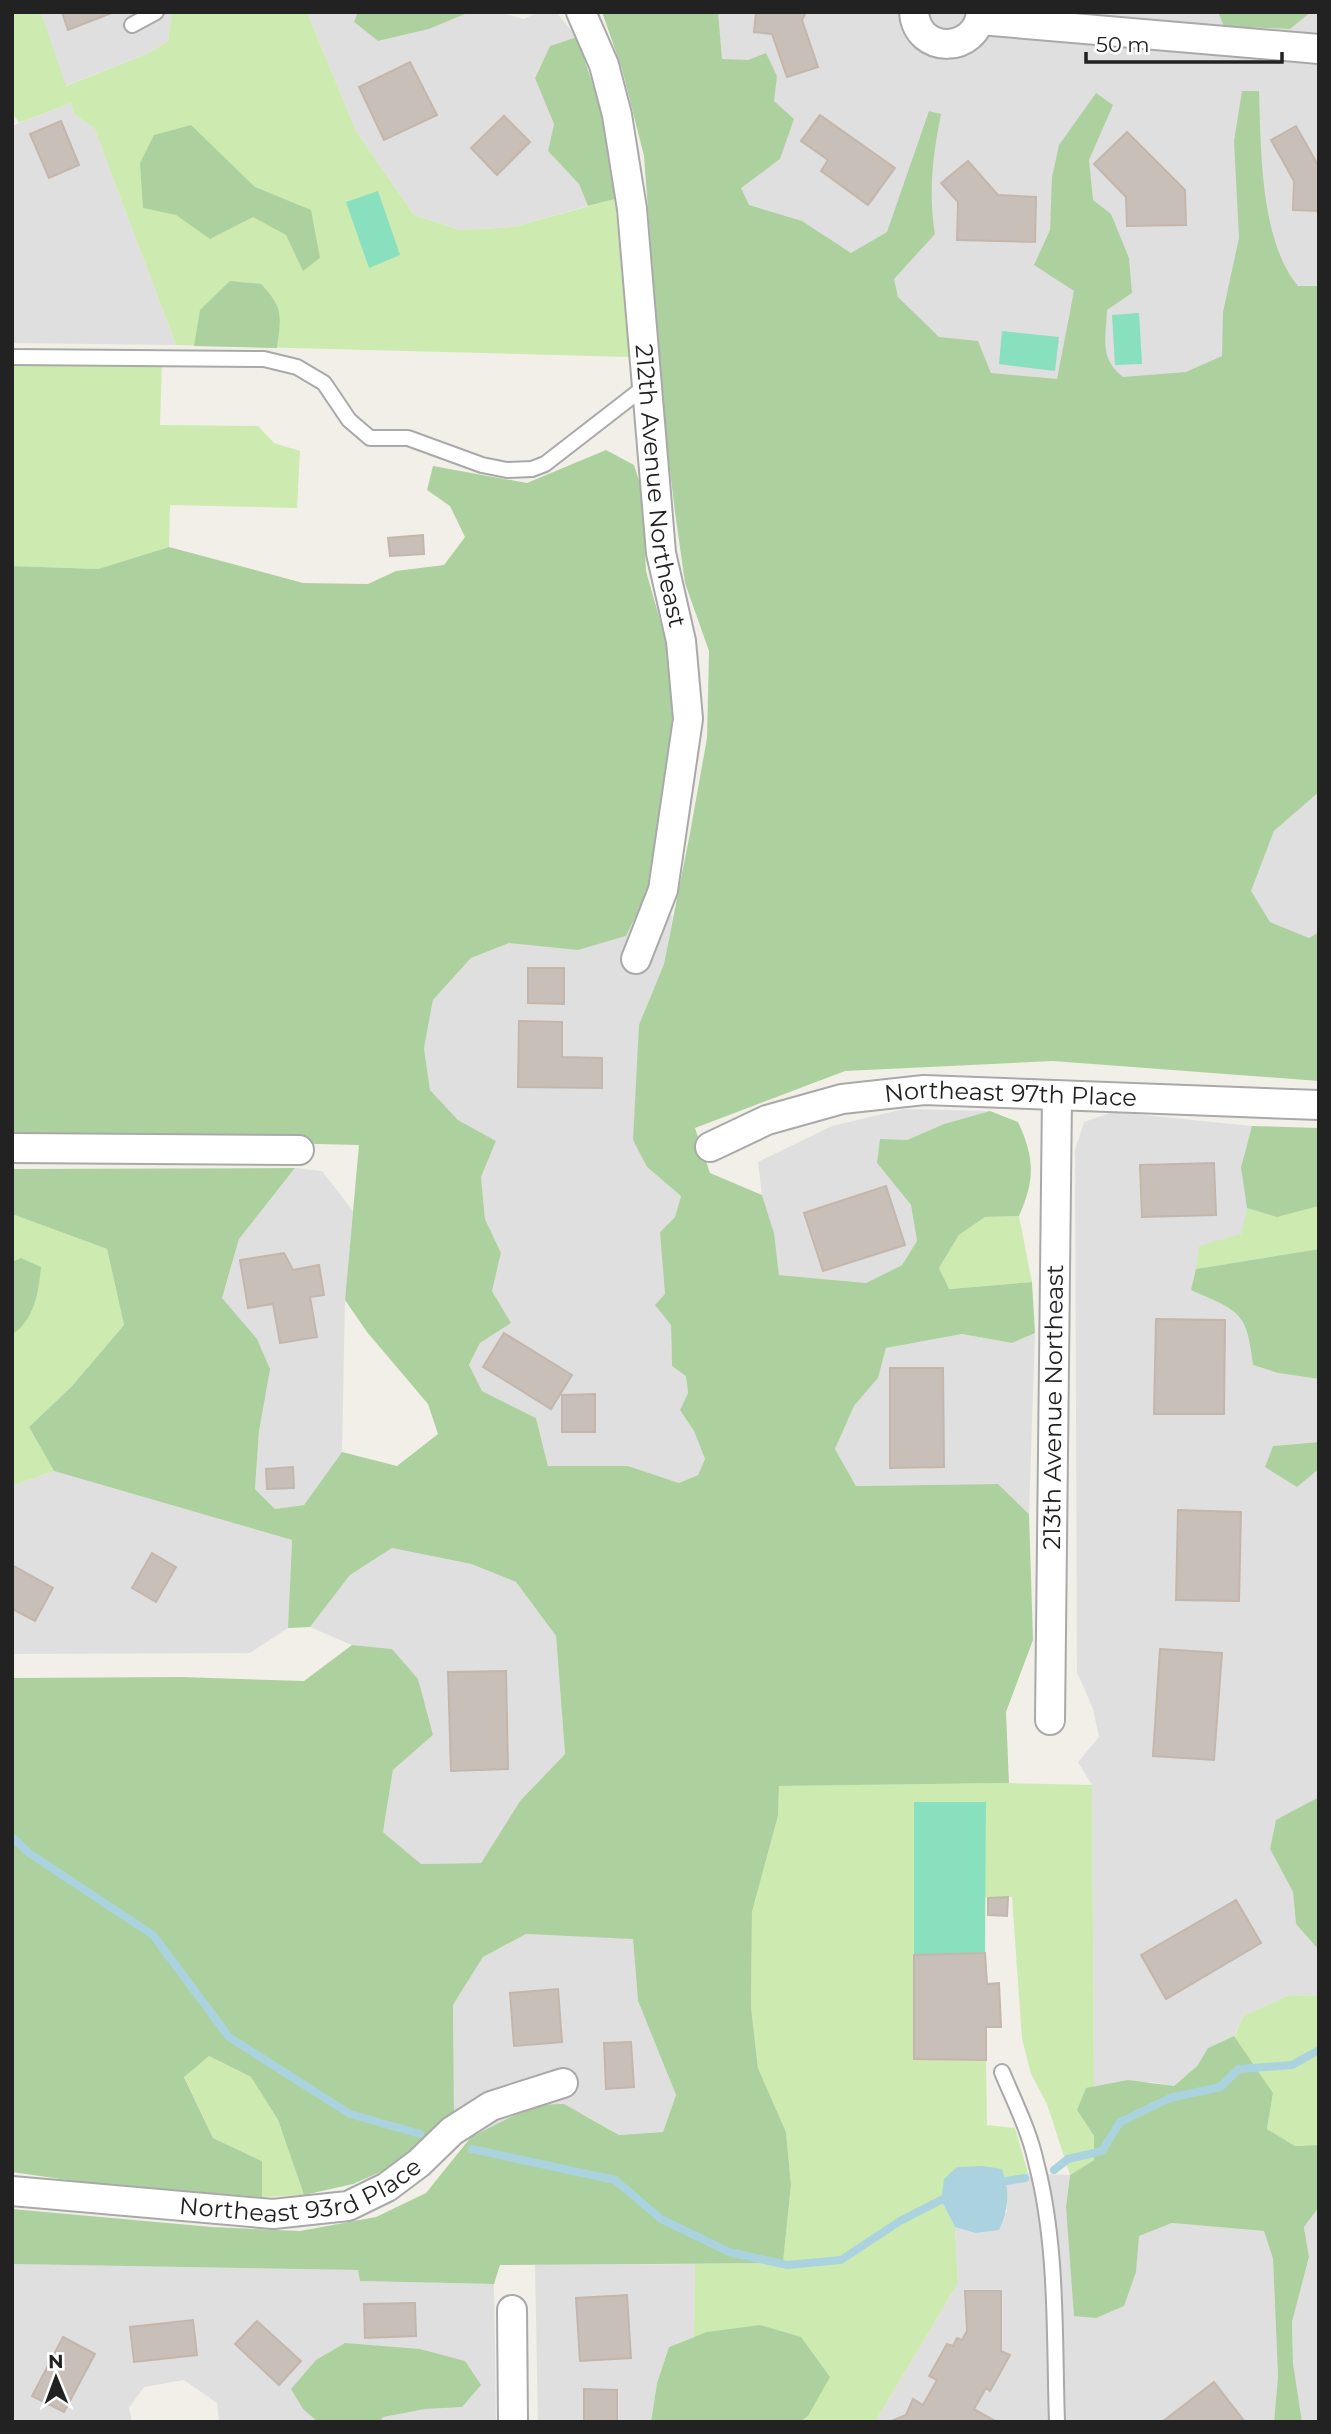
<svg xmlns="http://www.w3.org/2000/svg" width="1331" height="2434" font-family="Montserrat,sans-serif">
<rect width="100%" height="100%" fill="#f2efe9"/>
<g fill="#e0dfdf">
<path d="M 41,12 L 172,12 L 168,41 L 149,53 L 65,86 Z"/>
<path d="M 307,12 L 358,12 L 354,22 L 378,41 L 429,29 L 470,12 L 498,12 L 524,19 L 538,12 L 556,12 L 577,37 L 550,46 L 535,77 L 554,124 L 548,151 L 579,184 L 588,206 L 513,227 L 460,230 L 414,215 L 356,131 Z"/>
<path d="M 686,12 L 1319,12 L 1319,430 L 679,413 Z"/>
<path d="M 71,103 L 74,114 L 94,128 L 176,345 L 12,343 L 12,126 Z"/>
<path d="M 1319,792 L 1319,932 L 1309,938 L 1270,922 L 1250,892 L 1274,831 Z"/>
<path d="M 640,908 L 673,916 L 664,964 L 639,1026 L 647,1167 L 681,1196 L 675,1217 L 660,1232 L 671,1325 L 672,1366 L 686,1375 L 688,1393 L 680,1410 L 694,1431 L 705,1459 L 698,1475 L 679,1483 L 628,1466 L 548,1466 L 536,1418 L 482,1391 L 469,1366 L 480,1343 L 511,1323 L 492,1291 L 501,1253 L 485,1219 L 481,1177 L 496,1141 L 458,1120 L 430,1090 L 424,1048 L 433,1000 L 471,958 L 509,942 L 578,950 L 626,936 Z"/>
<path d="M 904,1109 L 990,1111 L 944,1124 L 907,1140 L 877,1163 L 911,1205 L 917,1241 L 902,1265 L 866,1283 L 779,1275 L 774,1233 L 762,1195 L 758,1162 L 832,1126 Z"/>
<path d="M 1113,1112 L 1252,1126 L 1241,1167 L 1277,1217 L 1319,1206 L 1319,1249 L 1196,1269 L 1237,1310 L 1250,1339 L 1253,1365 L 1278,1373 L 1319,1379 L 1319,1442 L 1273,1446 L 1297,1487 L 1319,1469 L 1319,1797 L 1270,1849 L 1293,1892 L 1296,1924 L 1319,1950 L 1319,1996 L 1289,1995 L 1243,2016 L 1234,2036 L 1208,2048 L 1197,2066 L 1174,2086 L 1151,2082 L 1094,2087 L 1092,1785 L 1078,1762 L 1099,1737 L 1093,1709 L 1077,1672 L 1075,1150 L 1084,1122 Z"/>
<path d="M 295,1168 L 322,1171 L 353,1211 L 345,1300 L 342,1452 L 304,1505 L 275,1509 L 255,1489 L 259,1431 L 222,1298 L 239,1239 Z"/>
<path d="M 1035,1333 L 1029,1514 L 998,1484 L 856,1486 L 835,1449 L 854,1406 L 878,1378 L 886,1348 L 962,1334 L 1012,1343 Z"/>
<path d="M 54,1471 L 292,1540 L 288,1628 L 250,1653 L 12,1654 L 12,1486 Z"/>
<path d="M 392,1548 L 471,1564 L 516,1582 L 556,1636 L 565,1754 L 520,1801 L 481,1863 L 421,1864 L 383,1832 L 393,1770 L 433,1735 L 392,1649 L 352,1645 L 310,1627 L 350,1575 Z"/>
<path d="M 526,1934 L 633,1938 L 638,2001 L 676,2095 L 663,2132 L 619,2135 L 588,2117 L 534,2105 L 471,2137 L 454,2113 L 453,2005 L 483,1957 Z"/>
<path d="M 1028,2173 L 1070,2175 L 1066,2207 L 1136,2272 L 1138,2236 L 1172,2223 L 1264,2231 L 1273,2259 L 1278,2376 L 1274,2422 L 875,2422 L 958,2283 L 955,2227 L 975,2233 L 1007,2212 L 1006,2181 Z"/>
<path d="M 1319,2207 L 1319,2422 L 1302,2422 L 1293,2363 L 1292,2322 L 1309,2257 L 1304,2227 Z"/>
<path d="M 12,2264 L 359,2270 L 360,2281 L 494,2284 L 496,2422 L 219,2422 L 217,2403 L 184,2380 L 144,2387 L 129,2408 L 132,2422 L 12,2422 Z"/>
<path d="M 695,2264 L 694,2337 L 669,2347 L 657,2383 L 651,2422 L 538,2422 L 535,2265 Z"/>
</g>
<g fill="#cdebb0">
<path d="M 12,12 L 41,12 L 66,86 L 149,53 L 168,41 L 172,12 L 307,12 L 356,131 L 414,215 L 460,230 L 513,227 L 615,199 L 629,357 L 176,345 L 94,128 L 74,114 L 71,103 L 19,123 L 12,112 Z"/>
<path d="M 12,363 L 162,364 L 160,425 L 258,426 L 274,443 L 300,451 L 297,508 L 170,505 L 169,547 L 98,569 L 12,566 Z"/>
<path d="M 1319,1206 L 1319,1249 L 1196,1269 L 1199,1246 L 1241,1234 L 1247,1208 L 1277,1217 Z"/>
<path d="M 12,1214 L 107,1249 L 124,1325 L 72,1386 L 29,1427 L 54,1471 L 12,1486 Z"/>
<path d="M 1019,1216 L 1032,1282 L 948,1289 L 939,1268 L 959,1235 L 985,1217 Z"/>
<path d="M 1009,1783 L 1092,1785 L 1094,2087 L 1077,2110 L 1094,2136 L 1094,2160 L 1070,2175 L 1047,2104 L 1031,2074 L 1022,2039 L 1012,1897 L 985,1897 L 986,1802 L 914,1802 L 914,2059 L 986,2060 L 987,2125 L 1015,2128 L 1028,2173 L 1006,2181 L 1002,2169 L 941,2200 L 955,2227 L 958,2283 L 875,2422 L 800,2422 L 808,2416 L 694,2337 L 695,2264 L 783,2263 L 791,2185 L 786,2132 L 758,2068 L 751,2007 L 752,1912 L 778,1816 L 779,1786 Z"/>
<path d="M 1289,1995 L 1319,1996 L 1319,2145 L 1295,2146 L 1267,2129 L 1273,2093 L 1234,2037 L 1243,2016 Z"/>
<path d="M 209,2056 L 251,2077 L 278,2120 L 304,2195 L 262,2197 L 262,2161 L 213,2138 L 184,2076 Z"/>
</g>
<g fill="#add19e">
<path d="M 358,12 L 470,12 L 429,29 L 378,41 L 354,22 Z"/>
<path d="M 602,12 L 718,12 L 722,59 L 748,60 L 766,53 L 777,76 L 774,101 L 794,119 L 780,159 L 741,188 L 749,205 L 802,221 L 851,253 L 887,232 L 929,111 L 941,114 C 933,154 928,193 935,234 L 894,279 L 898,297 L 939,337 L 978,341 L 991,373 L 1057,379 L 1074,291 L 1034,265 L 1050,230 L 1052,177 L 1059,145 L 1096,93 L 1113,105 L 1089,160 L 1093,200 L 1111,214 L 1129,258 L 1132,293 L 1107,310 C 1106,339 1099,358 1123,377 L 1186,372 L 1222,356 L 1223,312 L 1239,238 L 1234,141 L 1242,91 L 1259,91 C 1261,148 1260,241 1298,286 L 1319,286 L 1319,792 L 1274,831 L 1251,891 L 1270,922 L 1309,938 L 1319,932 L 1319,1081 L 1053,1061 L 845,1071 L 695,1128 L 710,1173 L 762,1195 L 774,1233 L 779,1275 L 866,1283 L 902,1265 L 917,1241 L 911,1205 L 877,1163 L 880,1139 L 907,1140 L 944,1124 L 990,1111 L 1018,1122 C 1035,1158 1035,1180 1019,1216 L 985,1217 L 959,1235 L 939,1268 L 949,1289 L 1032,1282 L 1035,1333 L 1012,1343 L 962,1334 L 886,1348 L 878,1378 L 854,1406 L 835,1449 L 856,1486 L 998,1484 L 1029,1514 L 1033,1640 L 1006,1712 L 1009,1783 L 779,1786 L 778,1816 L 752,1912 L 751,2007 L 758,2068 L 786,2132 L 791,2185 L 783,2263 L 500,2265 L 494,2284 L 360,2281 L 358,2270 L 12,2264 L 12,2209 L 212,2227 L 300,2231 L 376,2217 L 426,2193 L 471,2137 L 534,2105 L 564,2104 L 619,2135 L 663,2132 L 676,2095 L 638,2001 L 633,1939 L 526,1934 L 483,1957 L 453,2005 L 454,2113 L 401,2163 L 353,2184 L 304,2195 L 278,2120 L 251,2077 L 209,2056 L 184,2077 L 213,2138 L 262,2161 L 262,2197 L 95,2184 L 12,2172 L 12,1678 L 180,1677 L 304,1681 L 352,1645 L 392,1649 L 418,1679 L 433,1735 L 393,1770 L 383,1832 L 421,1864 L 481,1863 L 520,1801 L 565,1754 L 556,1636 L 516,1582 L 471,1564 L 392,1548 L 350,1575 L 310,1627 L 288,1628 L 292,1540 L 54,1471 L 29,1427 L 72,1386 L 124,1325 L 107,1249 L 12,1214 L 12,1169 L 295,1168 L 239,1239 L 222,1298 L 257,1339 L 270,1369 L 259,1431 L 255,1489 L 275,1509 L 304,1505 L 342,1452 L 397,1466 L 438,1434 L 428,1404 L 367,1332 L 345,1300 L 359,1145 L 12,1137 L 12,566 L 98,569 L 169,547 L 303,583 L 368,584 L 396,571 L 444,565 L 465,537 L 450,506 L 427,490 L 433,466 L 527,483 L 606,450 L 634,465 L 642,490 L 646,571 L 667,645 L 676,716 L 649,890 L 626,936 L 578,950 L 509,943 L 471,958 L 433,1000 L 424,1048 L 430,1090 L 458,1120 L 496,1141 L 481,1177 L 485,1219 L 501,1253 L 492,1291 L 511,1323 L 480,1343 L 469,1365 L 482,1391 L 536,1418 L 548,1466 L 628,1466 L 679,1483 L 698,1475 L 705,1459 L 694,1431 L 680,1410 L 688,1393 L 686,1376 L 672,1366 L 671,1325 L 655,1305 L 665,1294 L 660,1232 L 675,1217 L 681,1196 L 647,1167 L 633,1140 L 639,1025 L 664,964 L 690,833 L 707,738 L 709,651 L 685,583 L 675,512 L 663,412 L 644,156 L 622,69 Z"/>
<path d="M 1218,12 L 1311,12 L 1290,29 L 1224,26 Z"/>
<path d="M 577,37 L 600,106 L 615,199 L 588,206 L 579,184 L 548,151 L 554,124 L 535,78 L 550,46 Z"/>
<path d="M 191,125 L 255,187 L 311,210 L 320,258 L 303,271 L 286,235 L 253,217 L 210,239 L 176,215 L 143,208 L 140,163 L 154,135 Z"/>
<path d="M 230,281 L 261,284 C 284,308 281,316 277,348 L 194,346 L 200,310 Z"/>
<path d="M 1252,1126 L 1319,1128 L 1319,1206 L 1277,1217 L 1247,1208 L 1241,1167 Z"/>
<path d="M 1319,1249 L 1319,1379 L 1278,1373 L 1253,1365 C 1247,1310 1238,1311 1191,1290 L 1196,1269 Z"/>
<path d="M 21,1258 L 41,1267 C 39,1290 34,1322 12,1334 L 12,1262 Z"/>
<path d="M 1319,1442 L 1319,1469 L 1297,1487 L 1265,1467 L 1273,1446 Z"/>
<path d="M 1319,1797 L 1319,1950 L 1296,1924 L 1293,1892 L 1270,1849 L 1276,1820 Z"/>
<path d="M 1234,2036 L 1273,2093 L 1267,2129 L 1295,2146 L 1319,2145 L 1319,2207 L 1304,2227 L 1309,2257 L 1292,2322 L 1293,2363 L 1302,2422 L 1274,2422 L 1278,2376 L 1273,2259 L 1264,2231 L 1172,2223 L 1139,2236 L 1136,2272 L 1124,2306 L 1096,2318 L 1074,2316 L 1066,2207 L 1070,2175 L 1094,2160 L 1094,2136 L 1077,2110 L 1086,2088 L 1128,2080 L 1174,2086 L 1197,2066 L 1208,2048 Z"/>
<path d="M 760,2325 L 801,2337 L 830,2377 L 808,2416 L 800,2422 L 651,2422 L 657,2383 L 669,2347 L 707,2332 Z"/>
<path d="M 345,2343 L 420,2349 L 465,2361 L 481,2385 L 462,2407 L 425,2409 L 383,2417 L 380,2422 L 318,2422 L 303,2409 L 291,2389 L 316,2360 Z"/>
</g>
<g fill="#88e0be">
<path d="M 378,191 L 400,255 L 369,268 L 346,202 Z"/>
<path d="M 1139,313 L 1142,364 L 1115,365 L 1112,315 Z"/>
<path d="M 1002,331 L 1059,337 L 1055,371 L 999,364 Z"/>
<path d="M 914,1802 L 986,1802 L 985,1953 L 914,1955 Z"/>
</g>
<path fill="#aad3df" d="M 983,2166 L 1002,2169 C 1010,2190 1009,2209 999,2230 L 975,2233 L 955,2227 L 941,2200 L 944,2179 L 957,2167 Z"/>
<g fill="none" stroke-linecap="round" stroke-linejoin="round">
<g stroke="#aad3df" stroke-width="8">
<path d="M 12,1837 L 29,1853 L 153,1935 L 229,2037 L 350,2114 L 420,2134"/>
<path d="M 472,2149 L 615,2180 L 661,2219 L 729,2252 L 787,2265 L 841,2260 L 900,2221 L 941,2200"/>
<path d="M 1054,2170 L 1068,2159 L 1102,2151 L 1120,2122 L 1170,2098 L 1220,2087 L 1239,2069 L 1292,2065 L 1319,2050"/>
<path d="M 1006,2181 L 1025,2178"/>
</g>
</g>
<g fill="#c7bfb8" stroke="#c4b6ab" stroke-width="2">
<path d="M 62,12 L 114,12 L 68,30 Z"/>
<path d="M 756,12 L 806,12 L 802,20 L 818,67 L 787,77 L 772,34 L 754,32 Z"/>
<path d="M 410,62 L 437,115 L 384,140 L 359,87 Z"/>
<path d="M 820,115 L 895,168 L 868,205 L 821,171 L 828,160 L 801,141 Z"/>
<path d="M 504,116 L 530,142 L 497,175 L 471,148 Z"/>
<path d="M 61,121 L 79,165 L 49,178 L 30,134 Z"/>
<path d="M 1296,126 L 1319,167 L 1319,211 L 1293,210 L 1294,181 L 1271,140 Z"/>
<path d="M 1127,132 L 1185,190 L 1186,225 L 1127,226 L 1126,197 L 1094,164 Z"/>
<path d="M 968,161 L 998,195 L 1036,197 L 1035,242 L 957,240 L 958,202 L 941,183 Z"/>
<path d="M 423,535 L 424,554 L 390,556 L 388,538 Z"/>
<path d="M 528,968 L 564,968 L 564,1004 L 528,1003 Z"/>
<path d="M 519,1021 L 562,1022 L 562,1057 L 602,1058 L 602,1088 L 518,1087 Z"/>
<path d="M 1214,1163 L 1216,1215 L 1142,1217 L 1140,1165 Z"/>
<path d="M 886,1186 L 905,1245 L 823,1271 L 804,1213 Z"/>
<path d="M 284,1253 L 293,1270 L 319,1265 L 324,1295 L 310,1297 L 317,1337 L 280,1343 L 273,1304 L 248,1308 L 240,1260 Z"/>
<path d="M 1156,1319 L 1225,1320 L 1224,1414 L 1154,1414 Z"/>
<path d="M 504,1333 L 572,1375 L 551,1409 L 483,1367 Z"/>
<path d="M 890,1368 L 943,1368 L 944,1467 L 890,1468 Z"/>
<path d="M 595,1394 L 595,1432 L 562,1432 L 562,1395 Z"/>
<path d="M 293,1467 L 294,1488 L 267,1489 L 266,1469 Z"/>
<path d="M 1178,1510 L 1241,1512 L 1239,1601 L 1176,1600 Z"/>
<path d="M 152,1553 L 176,1567 L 156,1602 L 132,1588 Z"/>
<path d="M 12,1565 L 53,1588 L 35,1621 L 12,1609 Z"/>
<path d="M 1160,1649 L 1222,1653 L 1214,1760 L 1153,1756 Z"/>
<path d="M 506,1671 L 508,1769 L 451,1771 L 448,1672 Z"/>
<path d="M 1008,1897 L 1007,1916 L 988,1915 L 988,1898 Z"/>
<path d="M 1236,1900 L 1261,1943 L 1166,1999 L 1141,1955 Z"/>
<path d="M 985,1953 L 987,1984 L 999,1983 L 1001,2027 L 986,2027 L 986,2060 L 914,2059 L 914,1955 Z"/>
<path d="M 558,1989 L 562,2042 L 514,2046 L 510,1993 Z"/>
<path d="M 631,2042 L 634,2087 L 606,2089 L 604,2043 Z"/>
<path d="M 965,2291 L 1001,2291 L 1001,2351 L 1010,2355 L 990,2391 L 986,2388 L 974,2409 L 997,2422 L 889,2422 L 906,2415 L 913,2399 L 923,2405 L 937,2380 L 929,2376 L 947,2344 L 953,2346 L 957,2338 L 962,2340 L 967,2331 Z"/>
<path d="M 627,2295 L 631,2358 L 580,2361 L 576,2298 Z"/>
<path d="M 415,2303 L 416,2336 L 365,2338 L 364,2304 Z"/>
<path d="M 193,2320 L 197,2355 L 134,2362 L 130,2327 Z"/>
<path d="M 257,2321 L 301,2361 L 279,2385 L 235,2344 Z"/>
<path d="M 63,2337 L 95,2354 L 64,2412 L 32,2396 Z"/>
<path d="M 1214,2382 L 1245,2422 L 1162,2422 Z"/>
<path d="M 584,2389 L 617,2390 L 617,2422 L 584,2422 Z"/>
</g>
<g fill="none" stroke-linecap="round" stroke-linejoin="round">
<defs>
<g id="lane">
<path d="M 132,25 L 156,12"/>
<path d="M 12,357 L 264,359 L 297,367 L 324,383 L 349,420 L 370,438 L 408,438 L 482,465 L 507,470 L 532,469 L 545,464 L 647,385"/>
<path d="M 1002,2072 C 1014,2101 1029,2130 1036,2162 C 1058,2246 1054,2336 1057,2422"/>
</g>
<g id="street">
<path id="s1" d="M 581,12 L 604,65 L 617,115 L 632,209 L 661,553 L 681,641 L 688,719 L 663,890 L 636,959"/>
<path d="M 914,12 C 917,55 977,54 981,12"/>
<path d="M 980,20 L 1319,49"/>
<path id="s2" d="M 710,1147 L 767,1120 L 842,1099 L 924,1090 L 1319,1105"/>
<path d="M 12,1148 L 299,1150"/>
<path id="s3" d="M 1050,1720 L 1057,1096"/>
<path id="s4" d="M 12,2191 L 273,2214 L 348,2206 L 387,2187 L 419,2163 L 452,2131 L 491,2106 L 563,2083"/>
<path d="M 512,2310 L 513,2422"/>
</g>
</defs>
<use href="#lane" stroke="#a9a9a9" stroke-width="18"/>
<use href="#street" stroke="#a9a9a9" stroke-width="32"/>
<use href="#lane" stroke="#fff" stroke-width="14"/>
<use href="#street" stroke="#fff" stroke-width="28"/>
</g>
<g text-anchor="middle" stroke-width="7" stroke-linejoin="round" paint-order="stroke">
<g font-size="24" fill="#222" stroke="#fff">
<text dy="8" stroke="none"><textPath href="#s1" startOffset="483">212th Avenue Northeast</textPath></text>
<text dy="8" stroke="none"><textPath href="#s2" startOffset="310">Northeast 97th Place</textPath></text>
<text dy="8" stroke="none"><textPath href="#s3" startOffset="313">213th Avenue Northeast</textPath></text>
<text dy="8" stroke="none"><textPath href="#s4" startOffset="294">Northeast 93rd Place</textPath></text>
</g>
</g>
<rect width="1331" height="2434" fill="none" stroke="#222222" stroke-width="28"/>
<g transform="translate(56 2378) rotate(359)" stroke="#ffffff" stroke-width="5" paint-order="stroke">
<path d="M0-5L12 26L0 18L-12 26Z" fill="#222222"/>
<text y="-10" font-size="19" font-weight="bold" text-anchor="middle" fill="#222222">N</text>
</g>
<path d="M1086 52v10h196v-10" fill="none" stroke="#222222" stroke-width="3.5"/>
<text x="1096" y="52" font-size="21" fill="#222222" stroke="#ffffff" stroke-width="5" paint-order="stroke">50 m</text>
</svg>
